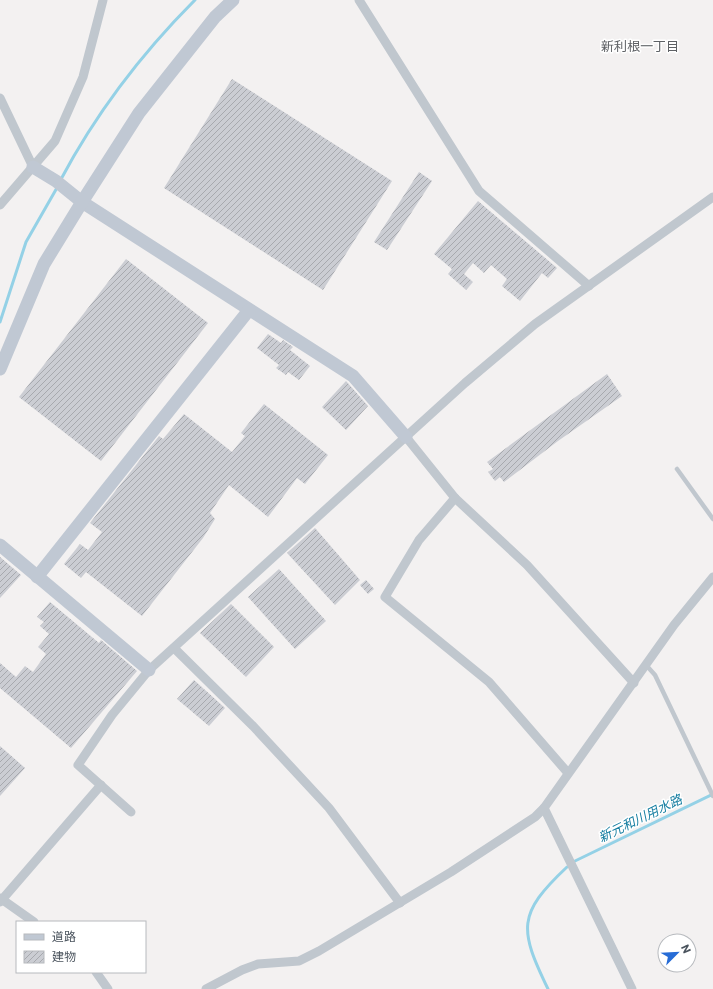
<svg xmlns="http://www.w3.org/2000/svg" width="713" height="989" font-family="Commissioner,'Noto Sans JP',sans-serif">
<defs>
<pattern id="building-hatch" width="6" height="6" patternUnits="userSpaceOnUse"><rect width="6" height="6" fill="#cbcdd3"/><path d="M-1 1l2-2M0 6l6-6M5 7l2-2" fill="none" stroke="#a7a9ae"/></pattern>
</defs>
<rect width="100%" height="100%" fill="#f3f1f1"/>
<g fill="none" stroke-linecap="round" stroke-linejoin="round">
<g stroke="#94d1e6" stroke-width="3">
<path d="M 60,181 C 95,115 142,53 195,0"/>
<path d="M 0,322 L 26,242 L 58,186"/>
<path d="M 575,861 L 713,794"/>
<path d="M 548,989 C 519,929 517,914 567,867"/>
</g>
</g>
<g fill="url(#building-hatch)">
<path d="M 232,79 L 392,181 L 323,290 L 164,188 Z"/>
<path d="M 419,172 L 432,181 L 387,250 L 374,242 Z"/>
<path d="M 478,201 L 557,268 L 548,278 L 542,273 L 520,301 L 502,286 L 507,279 L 491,265 L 484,273 L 473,263 L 464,274 L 473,282 L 466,290 L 448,274 L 452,269 L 434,254 Z"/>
<path d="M 126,259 L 208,323 L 101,461 L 19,397 Z"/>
<path d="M 268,334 L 281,343 L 283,340 L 293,347 L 290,350 L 310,366 L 299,380 L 288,372 L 286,375 L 276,368 L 279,365 L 257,348 Z"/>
<path d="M 607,374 L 622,396 L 558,441 L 504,482 L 500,477 L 495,481 L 488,472 L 493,469 L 487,462 Z"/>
<path d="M 346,381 L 368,406 L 346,430 L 322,407 Z"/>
<path d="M 264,404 L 328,455 L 305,484 L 297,478 L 268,517 L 229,485 L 210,513 L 215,519 L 203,538 L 142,616 L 86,572 L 81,578 L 64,564 L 80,544 L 88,550 L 102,532 L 90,523 L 159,436 L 163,439 L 184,414 L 232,452 L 245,436 L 241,433 Z"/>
<path d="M 315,528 L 360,580 L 335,605 L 287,553 Z"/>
<path d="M 0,557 L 21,575 L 0,598 Z"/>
<path d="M 279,569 L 326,621 L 295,649 L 248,597 Z"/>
<path d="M 366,580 L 374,589 L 368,594 L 360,585 Z"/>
<path d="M 50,602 L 99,643 L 101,640 L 137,671 L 71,748 L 0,688 L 0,663 L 16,677 L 25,666 L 33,672 L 46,654 L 38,647 L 49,634 L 40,626 L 44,622 L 37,617 Z"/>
<path d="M 231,604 L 274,647 L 246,677 L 200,633 Z"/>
<path d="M 194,680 L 225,708 L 209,726 L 177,699 Z"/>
<path d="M 0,746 L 25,768 L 0,796 Z"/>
</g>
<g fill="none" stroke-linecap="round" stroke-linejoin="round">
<g stroke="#c0c7ce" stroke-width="4.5">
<path d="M 677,469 L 713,519"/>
<path d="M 646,665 L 655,675 L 713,796"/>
</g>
<g stroke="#c0c7ce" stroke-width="9">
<path d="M 359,0 L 479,191 L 589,286"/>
<path d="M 0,98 L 33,167"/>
<path d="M 0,205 L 55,141 L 83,77 L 103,0"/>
<path d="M 406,437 L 455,498 L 527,565 L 634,683"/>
<path d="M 455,498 L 419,540 L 385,597 L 489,682 L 568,773"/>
<path d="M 174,648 L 253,726 L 329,808 L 400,903"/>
<path d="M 544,808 L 632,989"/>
<path d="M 131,812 L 78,765 L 112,715 L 149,670 L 465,383 L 535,324 L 713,197"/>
<path d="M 0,898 L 34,922"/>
<path d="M 0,902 L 101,785"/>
<path d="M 96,972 L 108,989"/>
<path d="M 206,989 L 242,970 L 258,964 L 299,961 L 319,951 L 451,872 L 535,817 L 544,808 L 674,625 L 713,577"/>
</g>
<g stroke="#c0c8d3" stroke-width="13">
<path d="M 33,167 L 56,181 L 82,202 L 353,376 L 406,437"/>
<path d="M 0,369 L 44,264 L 82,202 L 139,113 L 215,17 L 233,0"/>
<path d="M 0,545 L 149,670"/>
<path d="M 37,577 L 249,310"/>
</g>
</g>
<g text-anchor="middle" stroke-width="3" stroke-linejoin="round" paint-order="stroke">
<g font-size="13" fill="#5e6165" stroke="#fff">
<text x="640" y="51">新利根一丁目</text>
</g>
<g font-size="13" font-style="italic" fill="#187fa2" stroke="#fff">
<text transform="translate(640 818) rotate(-26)" y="5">新元和川用水路</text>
</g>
</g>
<rect x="16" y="921" width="130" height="52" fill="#ffffff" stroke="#b7babe"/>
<rect x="24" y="934" width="20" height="6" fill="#c0c8d3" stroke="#b7babe"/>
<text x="52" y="941" font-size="12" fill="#4a535d">道路</text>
<rect x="24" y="951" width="20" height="12" fill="url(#building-hatch)" stroke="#b7babe"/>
<text x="52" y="961" font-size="12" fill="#4a535d">建物</text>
<g transform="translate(677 953) rotate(66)"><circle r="19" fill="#ffffff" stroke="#b7babe"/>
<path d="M0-3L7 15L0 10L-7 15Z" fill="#276cd6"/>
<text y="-6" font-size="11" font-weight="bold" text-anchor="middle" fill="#4a535d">N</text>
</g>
</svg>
